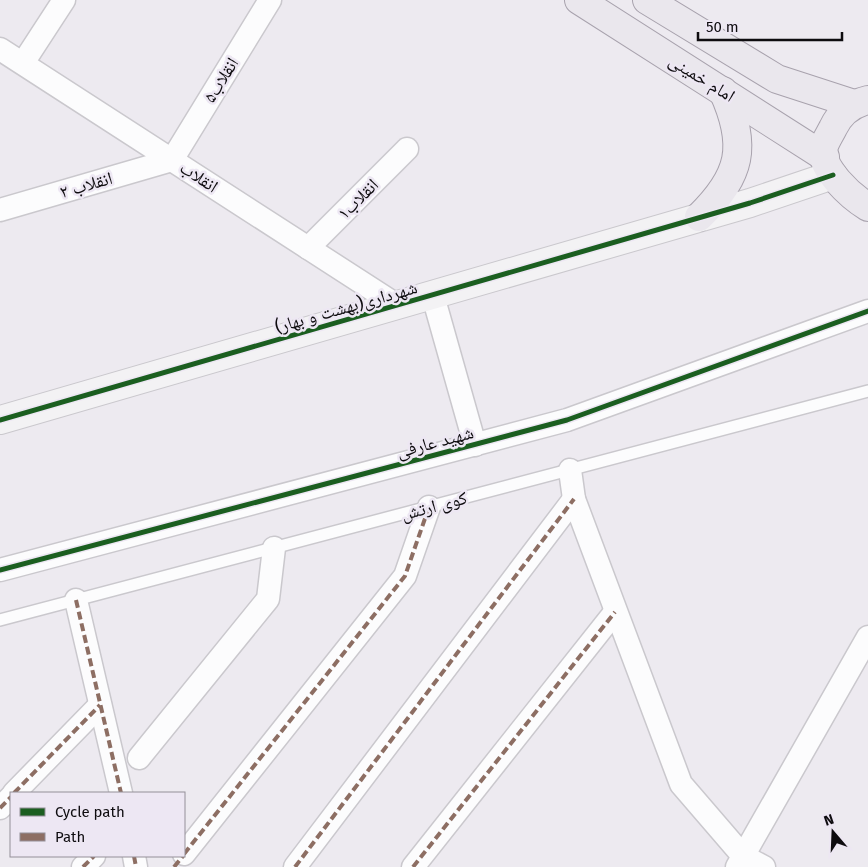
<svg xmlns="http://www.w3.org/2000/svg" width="868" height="867" font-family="'Fira Sans','Noto Naskh Arabic',sans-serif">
<rect width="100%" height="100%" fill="#edeaf0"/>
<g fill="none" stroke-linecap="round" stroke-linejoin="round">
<defs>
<path id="lane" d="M 0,620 L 868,391"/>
<g id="street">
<path d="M 0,49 L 398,306"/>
<path d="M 23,63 L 64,0"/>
<path d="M 0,210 L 172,160 L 270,0"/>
<path d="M 308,248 L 407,149"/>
<path d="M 433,296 L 475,445"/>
<path d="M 570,470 L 574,499 L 681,784 L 743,856 L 764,867"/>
<path d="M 0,570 L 567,420 L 868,311"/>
<path d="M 76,600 L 121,793"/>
<path d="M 139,758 L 268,599 L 274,548"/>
<path d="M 14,793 L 100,705"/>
<path d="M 0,808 L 11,797"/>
<path d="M 184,854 L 405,576 L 429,507"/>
<path d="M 134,856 L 136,867"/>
<path d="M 83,867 L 94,856"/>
<path d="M 295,867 L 574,499"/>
<path d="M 413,867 L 615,612"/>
<path d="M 737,867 L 868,637"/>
</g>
<path id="secondary" d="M 0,420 L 750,203 L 833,175"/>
<g id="primary">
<path d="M 579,0 L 825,157"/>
<path d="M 647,0 L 777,79 L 854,104"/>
<path d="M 868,100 C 851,104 840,113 833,128 C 830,134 826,140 824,146 C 818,168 852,197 868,207"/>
<path d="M 699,217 C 741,176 748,146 723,91"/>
</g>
</defs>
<use href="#lane" stroke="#cac8cd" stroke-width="14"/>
<use href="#street" stroke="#cac8cd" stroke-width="25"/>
<use href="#secondary" stroke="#cac8cd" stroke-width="30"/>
<use href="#primary" stroke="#a8a2ad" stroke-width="30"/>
<use href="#lane" stroke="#fcfcfd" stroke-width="11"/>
<use href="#street" stroke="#fcfcfd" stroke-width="22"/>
<use href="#secondary" stroke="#f3f2f4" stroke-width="28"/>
<use href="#primary" stroke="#eae7ed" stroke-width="28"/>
<g stroke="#8d6e63" stroke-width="4" stroke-dasharray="8 4" stroke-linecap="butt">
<path d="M 76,600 L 121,793"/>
<path d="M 14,793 L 100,705"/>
<path d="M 0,808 L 11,797"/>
<path d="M 184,854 L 405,576 L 429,507"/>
<path d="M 134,856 L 136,867"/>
<path d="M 83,867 L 94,856"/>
<path d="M 174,867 L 183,856"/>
<path d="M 295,867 L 574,499"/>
<path d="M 413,867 L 615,612"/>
</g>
<defs>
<g id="cycleway">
<path d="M 0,420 L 750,203 L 833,175"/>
<path d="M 0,570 L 567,420 L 868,311"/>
</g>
</defs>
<use href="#cycleway" stroke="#ede7f3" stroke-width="8"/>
<use href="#cycleway" stroke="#1b5e20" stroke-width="5"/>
</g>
<g text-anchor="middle" stroke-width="5" stroke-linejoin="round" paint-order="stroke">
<g font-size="18" fill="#0e0c0f" stroke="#ede7f3">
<text transform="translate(702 78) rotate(32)" y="6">امام خمینی</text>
<text transform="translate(221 80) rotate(-58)" y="6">انقلاب۵</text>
<text transform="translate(199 177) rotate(33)" y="6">انقلاب</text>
<text transform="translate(86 185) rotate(-16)" y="6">انقلاب ۲</text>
<text transform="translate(358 199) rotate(-45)" y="6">انقلاب۱</text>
<text transform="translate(346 307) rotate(-16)" y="6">شهرداری(بهشت و بهار)</text>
<text transform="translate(435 442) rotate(-15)" y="6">شهید عارفی</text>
<text transform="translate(434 506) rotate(-15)" y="6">کوی ارتش</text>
</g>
</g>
<rect x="10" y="792" width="175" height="65" fill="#ede7f3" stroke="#948f98"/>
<rect x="20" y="808" width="25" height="8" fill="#1b5e20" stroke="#948f98"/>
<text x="55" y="817" font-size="15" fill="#0e0c0f">Cycle path</text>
<rect x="20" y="833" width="25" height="8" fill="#8d6e63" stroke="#948f98"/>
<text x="55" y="842" font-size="15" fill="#0e0c0f">Path</text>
<g transform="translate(833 832) rotate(341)" stroke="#ede7f3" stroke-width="4" paint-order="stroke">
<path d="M0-4L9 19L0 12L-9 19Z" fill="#0e0c0f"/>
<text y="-8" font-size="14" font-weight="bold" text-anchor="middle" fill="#0e0c0f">N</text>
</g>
<path d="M698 32v8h144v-8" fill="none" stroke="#0e0c0f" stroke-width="2.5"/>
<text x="706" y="32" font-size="15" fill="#0e0c0f" stroke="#ede7f3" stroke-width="4" paint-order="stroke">50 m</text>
</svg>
